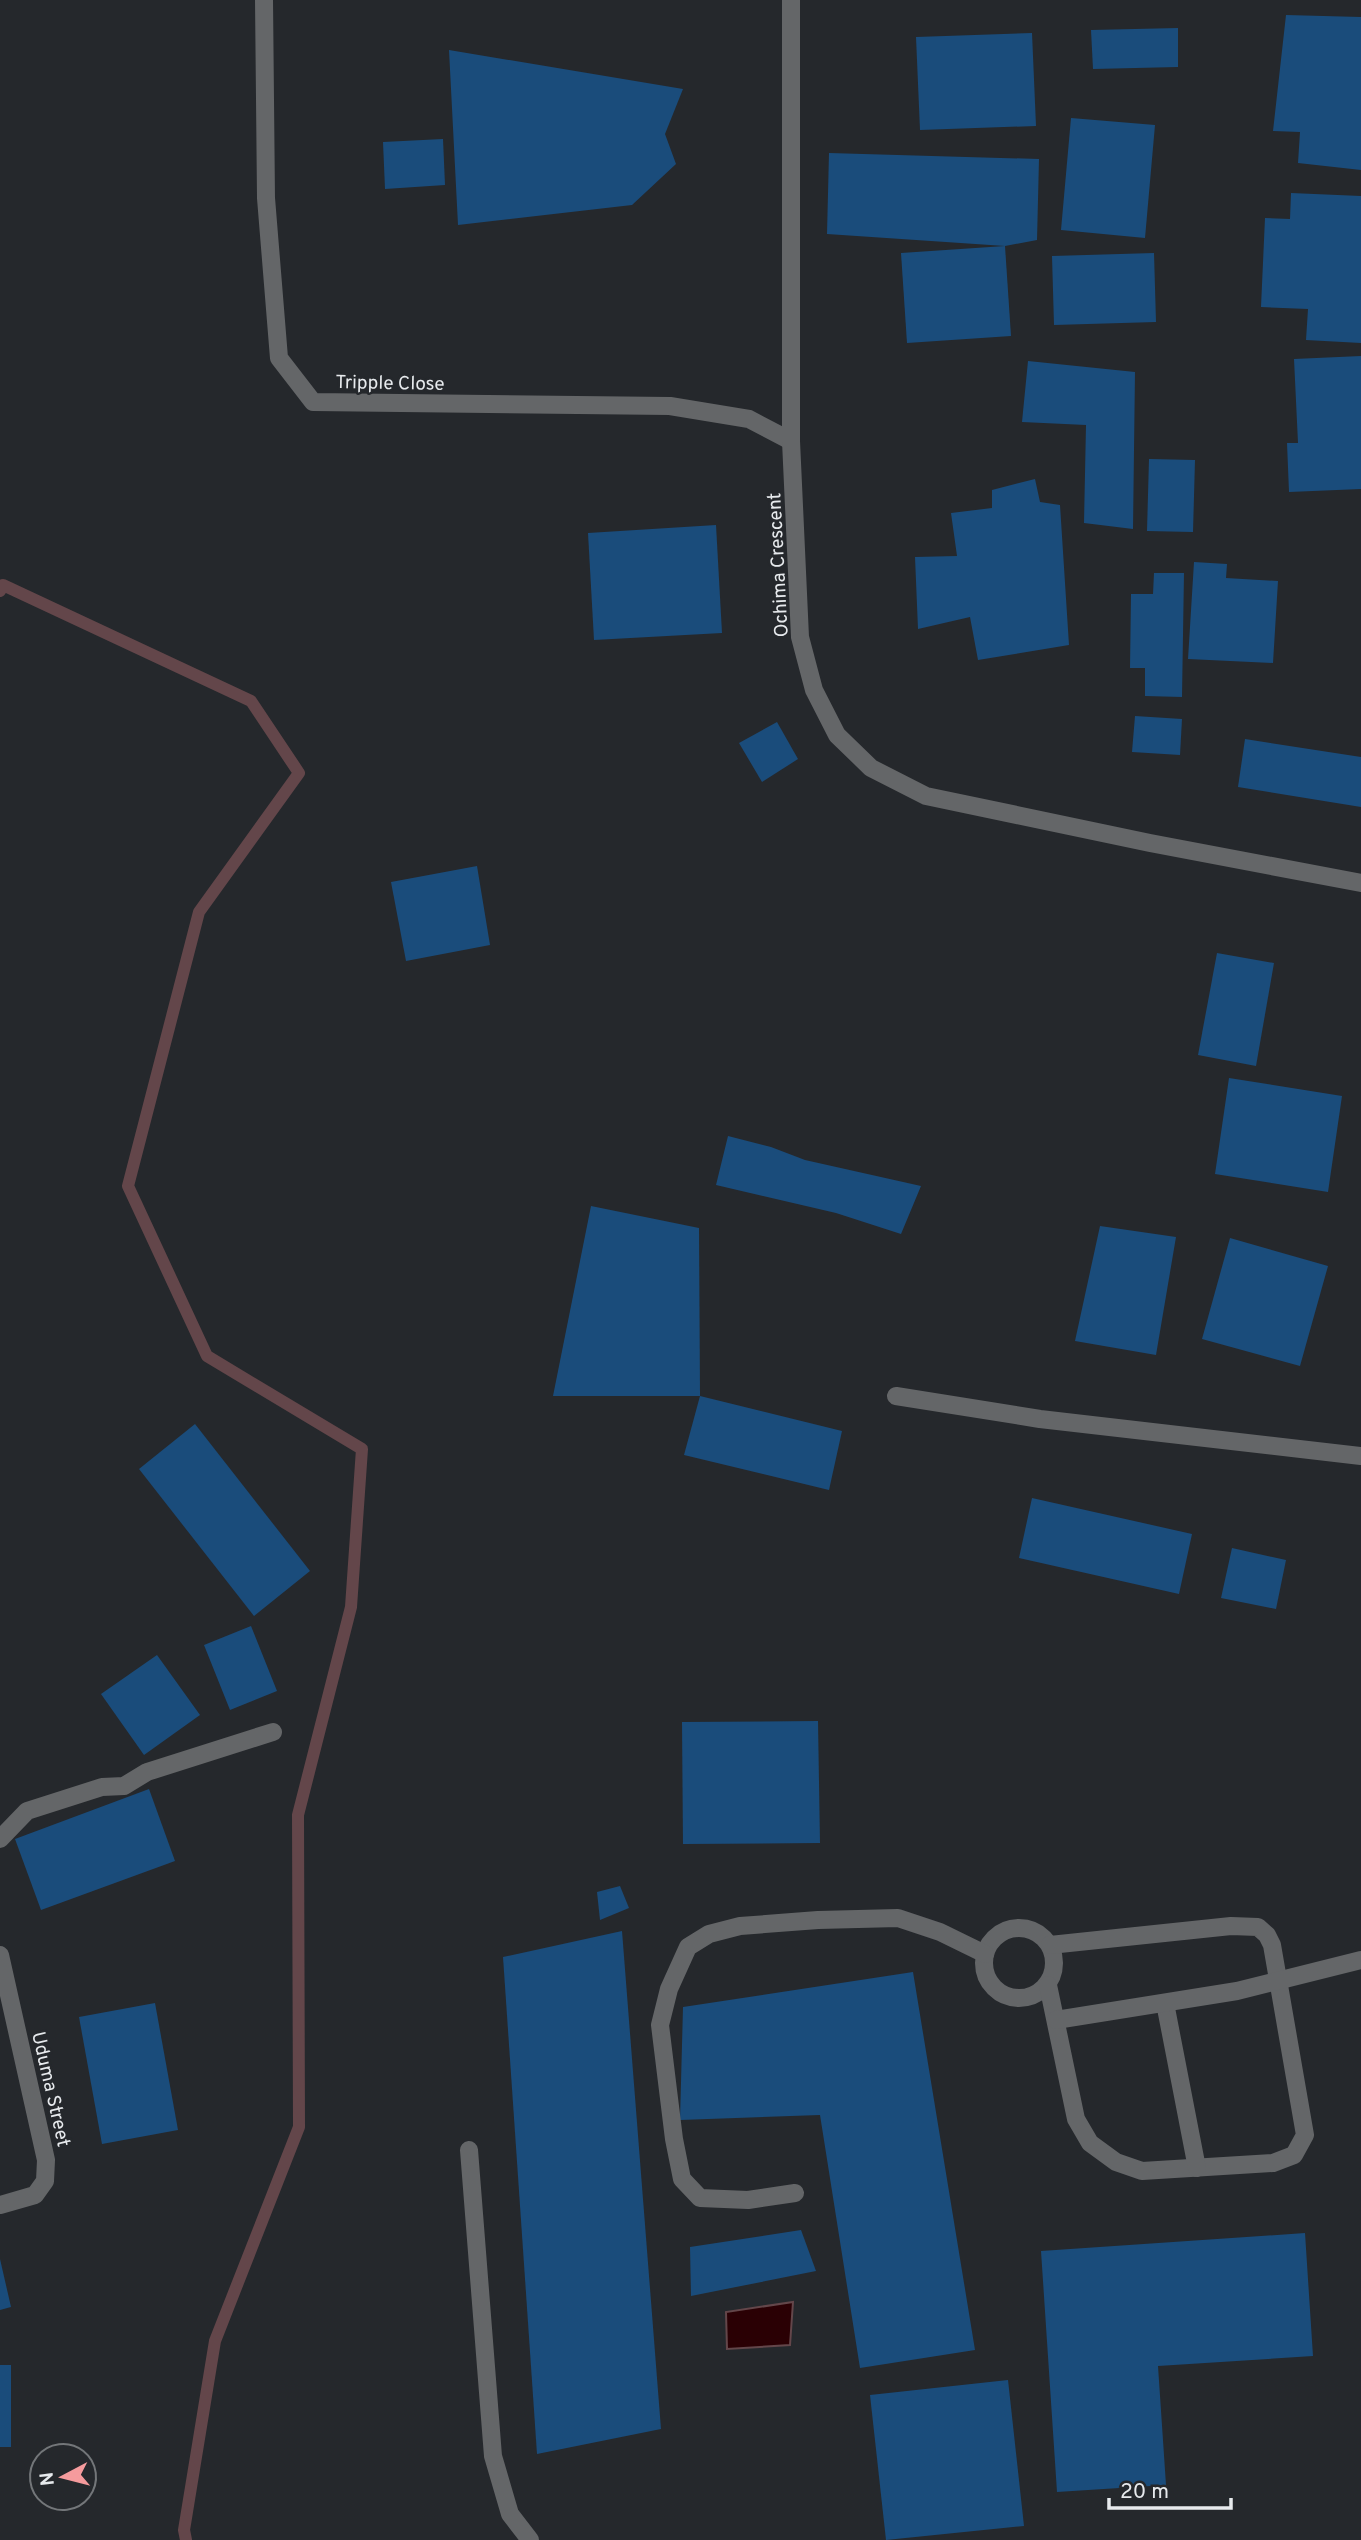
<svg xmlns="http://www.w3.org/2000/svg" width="1361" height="2540" font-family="Overpass,sans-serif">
<rect width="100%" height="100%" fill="#25282c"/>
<path fill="#2a0004" stroke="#63464a" stroke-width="2" d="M 793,2302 L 790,2345 L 727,2349 L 726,2312 Z"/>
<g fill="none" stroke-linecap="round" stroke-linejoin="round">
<path stroke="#63464a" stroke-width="12" d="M 0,591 L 3,585 L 251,701 L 299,773 L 199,912 L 128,1186 L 207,1356 L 362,1449 L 351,1607 L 298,1815 L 299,2127 L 215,2341 L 184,2530 L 186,2540"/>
</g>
<g fill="#1a4c7b">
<path d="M 1286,15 L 1361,17 L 1361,170 L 1298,163 L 1300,132 L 1273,131 Z"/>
<path d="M 1178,28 L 1178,67 L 1093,69 L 1091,30 Z"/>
<path d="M 1032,33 L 1036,126 L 920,130 L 916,37 Z"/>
<path d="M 449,50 L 683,89 L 665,134 L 676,164 L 632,205 L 458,225 Z"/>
<path d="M 1071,118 L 1155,125 L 1145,238 L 1061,230 Z"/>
<path d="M 443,139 L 445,185 L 385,189 L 383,142 Z"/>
<path d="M 829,153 L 1039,159 L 1037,240 L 1005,246 L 827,234 Z"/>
<path d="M 1291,193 L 1361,196 L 1361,343 L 1306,340 L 1308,309 L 1261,307 L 1265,218 L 1290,219 Z"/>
<path d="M 1005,246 L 1011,336 L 907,343 L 901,253 Z"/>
<path d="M 1154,253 L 1156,322 L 1054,325 L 1052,256 Z"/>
<path d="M 1361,356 L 1361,489 L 1289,492 L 1287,443 L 1298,443 L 1294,359 Z"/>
<path d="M 1028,361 L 1135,372 L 1133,529 L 1084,523 L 1086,425 L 1022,422 Z"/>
<path d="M 1149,459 L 1195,460 L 1193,532 L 1147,531 Z"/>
<path d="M 1035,479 L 1040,502 L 1060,505 L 1069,645 L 978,660 L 970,617 L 918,629 L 915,557 L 957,556 L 951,513 L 992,508 L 992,490 Z"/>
<path d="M 716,525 L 722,633 L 594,640 L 588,533 Z"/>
<path d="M 1194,562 L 1227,564 L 1226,578 L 1278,581 L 1273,663 L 1188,659 Z"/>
<path d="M 1154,573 L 1184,573 L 1182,697 L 1145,696 L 1145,668 L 1130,668 L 1131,594 L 1153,594 Z"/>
<path d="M 1135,716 L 1182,719 L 1180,755 L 1132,752 Z"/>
<path d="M 777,722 L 798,759 L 762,782 L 739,743 Z"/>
<path d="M 1245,739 L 1361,757 L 1361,807 L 1238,787 Z"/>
<path d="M 477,866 L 490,945 L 406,961 L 391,882 Z"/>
<path d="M 1217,953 L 1274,963 L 1256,1066 L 1198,1055 Z"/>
<path d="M 1229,1078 L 1342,1096 L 1328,1192 L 1215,1174 Z"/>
<path d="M 728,1136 L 771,1147 L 805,1160 L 921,1186 L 901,1234 L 836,1213 L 716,1185 Z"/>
<path d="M 591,1206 L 699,1228 L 700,1396 L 553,1396 Z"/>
<path d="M 1100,1226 L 1176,1237 L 1156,1355 L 1075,1341 Z"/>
<path d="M 1230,1238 L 1328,1266 L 1300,1366 L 1202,1339 Z"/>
<path d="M 700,1396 L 842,1431 L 829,1490 L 684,1455 Z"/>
<path d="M 195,1424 L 310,1571 L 254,1616 L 139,1469 Z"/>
<path d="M 1032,1498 L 1192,1534 L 1179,1594 L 1019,1558 Z"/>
<path d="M 1232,1548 L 1286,1560 L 1276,1609 L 1221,1598 Z"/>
<path d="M 251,1626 L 277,1691 L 230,1710 L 204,1645 Z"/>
<path d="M 157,1655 L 200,1715 L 144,1755 L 101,1694 Z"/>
<path d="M 818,1721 L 820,1843 L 683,1844 L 682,1722 Z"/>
<path d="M 149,1789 L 175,1861 L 41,1910 L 15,1839 Z"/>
<path d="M 620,1886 L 629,1908 L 600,1920 L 597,1892 Z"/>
<path d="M 622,1931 L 661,2429 L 537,2454 L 503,1957 Z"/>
<path d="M 913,1972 L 975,2350 L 860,2368 L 820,2115 L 680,2120 L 683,2007 Z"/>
<path d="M 155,2003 L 178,2130 L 102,2144 L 79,2017 Z"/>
<path d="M 801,2230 L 816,2271 L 691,2296 L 690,2247 Z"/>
<path d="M 1305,2233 L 1313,2356 L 1158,2366 L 1166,2485 L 1057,2492 L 1041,2251 Z"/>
<path d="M 0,2259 L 11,2307 L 0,2310 Z"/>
<rect x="0" y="2365" width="11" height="82"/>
<path d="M 1008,2380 L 1024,2526 L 886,2540 L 870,2395 Z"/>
</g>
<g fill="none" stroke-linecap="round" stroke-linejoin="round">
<g stroke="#646668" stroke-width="18">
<path d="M 264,0 L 266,198 L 279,358 L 313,402 L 670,406 L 749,419 L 791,441"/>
<path d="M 791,0 L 791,441 L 800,637 L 814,690 L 837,735 L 871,768 L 926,796 L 1150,843 L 1361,883"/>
<path d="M 896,1396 L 1040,1419 L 1361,1456"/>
<path d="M 0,1839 L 27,1811 L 102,1787 L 124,1786 L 147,1772 L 273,1732"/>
<circle cx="1019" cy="1963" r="35"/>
<path d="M 0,1955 L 46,2160 L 45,2181 L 35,2195 L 0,2205"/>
<path d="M 1048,1985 L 1076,2119 L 1090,2143 L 1116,2162 L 1142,2171 L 1273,2163 L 1294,2155 L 1305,2135 L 1272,1945 L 1267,1935 L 1258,1927 L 1231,1926 L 1050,1945"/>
<path d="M 1165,2003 L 1197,2168"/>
<path d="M 1056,2020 L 1237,1991 L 1361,1960"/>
<path d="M 469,2150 L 493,2456 L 510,2514 L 530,2540"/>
<path d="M 795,2193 L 748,2200 L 700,2198 L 682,2179 L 674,2139 L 660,2025 L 669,1989 L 688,1947 L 709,1934 L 740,1926 L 818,1920 L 898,1918 L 940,1932 L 985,1954"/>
</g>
</g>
<g text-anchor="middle" stroke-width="5" stroke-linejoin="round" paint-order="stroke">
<g font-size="19" fill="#e7eaed" stroke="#25282c">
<text transform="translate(390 382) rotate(1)" y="7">Tripple Close</text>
<text transform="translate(777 565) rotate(-93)" y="7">Ochima Crescent</text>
<text transform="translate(52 2089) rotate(77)" y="7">Uduma Street</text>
</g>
</g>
<g transform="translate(63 2477) rotate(263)"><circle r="33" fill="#25282c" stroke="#737679" stroke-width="2"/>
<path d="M0-5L12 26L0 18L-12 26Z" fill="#f59b9d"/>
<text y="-10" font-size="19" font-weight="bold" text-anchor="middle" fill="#e7eaed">N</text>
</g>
<path d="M1109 2498v10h122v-10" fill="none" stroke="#e7eaed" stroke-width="3.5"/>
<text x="1120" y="2498" font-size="21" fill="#e7eaed" stroke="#25282c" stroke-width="5" paint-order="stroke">20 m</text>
</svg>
